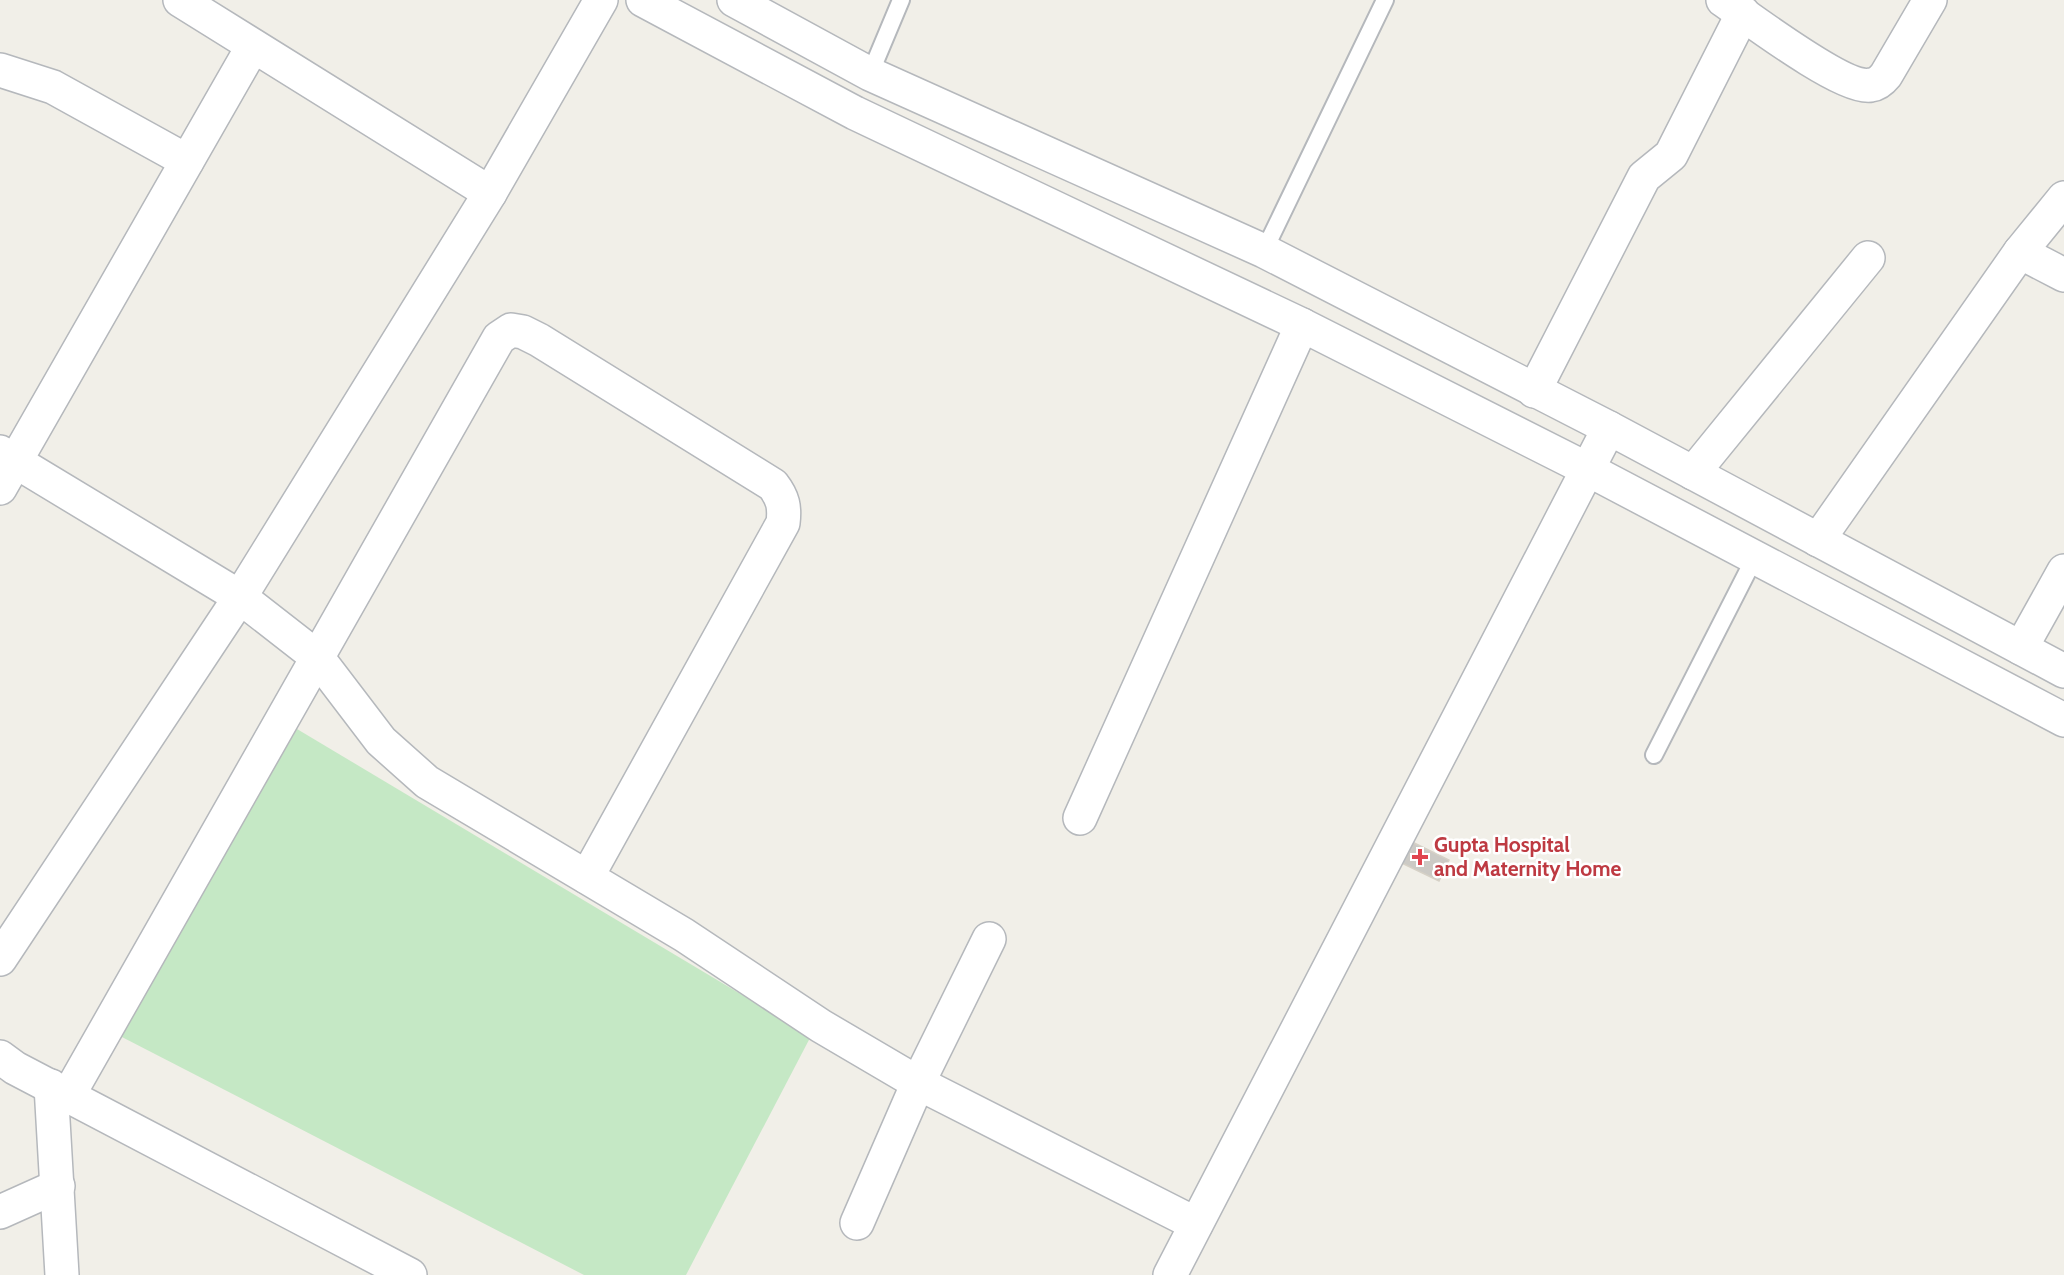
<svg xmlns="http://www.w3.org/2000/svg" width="2064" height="1275" font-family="Cabin,sans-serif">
<rect width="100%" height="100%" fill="#f1efe8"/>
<path fill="#c5e8c5" d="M 297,729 L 811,1036 L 686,1275 L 584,1275 L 118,1035 Z"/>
<path fill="#cccac5" stroke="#d6d1c6" stroke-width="1.5" d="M 1402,837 L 1449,860 L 1439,881 L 1391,858 Z"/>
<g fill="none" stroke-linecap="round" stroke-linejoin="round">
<defs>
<g id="service">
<path d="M 870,74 L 901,0"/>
<path d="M 1264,251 L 1385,0"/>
<path d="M 1654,755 L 1755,557"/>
</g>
<g id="minor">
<path d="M 180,0 L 490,193"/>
<path d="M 1723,0 C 1749,18 1844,90 1871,85 C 1878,84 1882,80 1886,75 L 1930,0"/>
<path d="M 0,70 L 53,87 L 187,161"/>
<path d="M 2020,252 L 2064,198"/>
<path d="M 1534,391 L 1644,177 L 1671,155 L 1743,13"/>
<path d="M 0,452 L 240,597 L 317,657 L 381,741 L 427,782 L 684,935 L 821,1026 L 918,1083 L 1196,1224"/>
<path d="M 1693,473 L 1868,258"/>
<path d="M 0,488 L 253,46"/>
<path d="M 1818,540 L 2020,252 L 2064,275"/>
<path d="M 2021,648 L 2064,571"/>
<path d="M 1080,818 L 1302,325"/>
<path d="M 51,1086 L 62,1275"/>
<path d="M 68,1096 L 499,338 L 511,330 L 523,332 L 539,340 L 773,485 C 783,498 785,507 783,523 L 587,877"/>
<path d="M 0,1212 L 58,1186"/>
<path d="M 857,1223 L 918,1083 L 989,939"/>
<path d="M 1170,1275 L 1609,428"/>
</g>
<g id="tertiary">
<path d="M 643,0 L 855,113 L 1302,325 L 1587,469 L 2064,720"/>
<path d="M 734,0 L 870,74 L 1264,251 L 1609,428 L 2064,671"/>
<path d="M 0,959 L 240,597 L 490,193 L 601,0"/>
<path d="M 0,1057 L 15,1068 L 410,1275"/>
</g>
</defs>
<use href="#service" stroke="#b5b8bc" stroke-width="20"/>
<use href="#minor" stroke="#b5b8bc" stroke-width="36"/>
<use href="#tertiary" stroke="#b5b8bc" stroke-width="36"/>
<use href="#service" stroke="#fff" stroke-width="16"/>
<use href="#minor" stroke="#fff" stroke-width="33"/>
<use href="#tertiary" stroke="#fff" stroke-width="33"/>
</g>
<path fill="#e0444e" stroke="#fff" stroke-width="2" d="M1417 848h6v6h6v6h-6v6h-6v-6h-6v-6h6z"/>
<g text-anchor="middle" stroke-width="5" stroke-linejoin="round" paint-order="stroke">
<g font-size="21" font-weight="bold" fill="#be3a42" stroke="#fff" text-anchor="start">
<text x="1434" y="852">Gupta Hospital<tspan x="1434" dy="24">and Maternity Home</tspan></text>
</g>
</g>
</svg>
